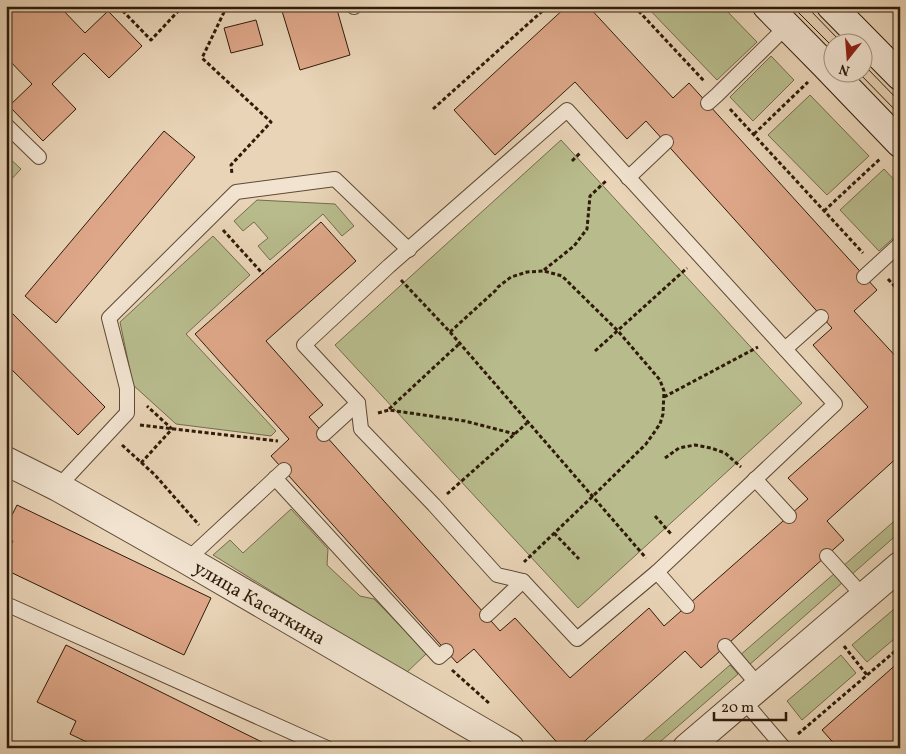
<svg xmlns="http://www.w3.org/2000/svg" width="906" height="754" font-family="Vollkorn,serif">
<rect width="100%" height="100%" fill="#e9d4b7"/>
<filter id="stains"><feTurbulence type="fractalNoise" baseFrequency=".004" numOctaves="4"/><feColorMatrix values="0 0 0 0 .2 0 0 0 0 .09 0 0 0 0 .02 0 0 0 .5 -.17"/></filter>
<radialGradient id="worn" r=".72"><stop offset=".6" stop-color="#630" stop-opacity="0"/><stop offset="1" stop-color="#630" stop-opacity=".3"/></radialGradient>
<g fill="#b8bc8d" stroke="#746c4a">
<path d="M 646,6 L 722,6 L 757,42 L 717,80 Z"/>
<path d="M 771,56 L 794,80 L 753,121 L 730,97 Z"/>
<path d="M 810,95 L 869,156 L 827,195 L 768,135 Z"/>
<path d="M 561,140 L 802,403 L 578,608 L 335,345 Z"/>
<path d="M 6,155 L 21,169 L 6,185 Z"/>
<path d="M 884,169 L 900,186 L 900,232 L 879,251 L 840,210 Z"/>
<path d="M 257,200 L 335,204 L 354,226 L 342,236 L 323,214 L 270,260 L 258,246 L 268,238 L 254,222 L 243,231 L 234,221 Z"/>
<path d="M 213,236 L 250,275 L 186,334 L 276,431 L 271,436 L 176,424 L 133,385 L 120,322 Z"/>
<path d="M 291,509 L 328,549 L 327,565 L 360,596 L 374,599 L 427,653 L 405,674 L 213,555 L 230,540 L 243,553 Z"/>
<path d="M 900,516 L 900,532 L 850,576 L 842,567 Z"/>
<path d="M 835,573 L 843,582 L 748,666 L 739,656 Z"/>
<path d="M 900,604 L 900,634 L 867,662 L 852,645 Z"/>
<path d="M 841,655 L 856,673 L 802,720 L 787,701 Z"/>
<path d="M 730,665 L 738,674 L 653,748 L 635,748 Z"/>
</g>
<g fill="#dea789" stroke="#2f1b08">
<path d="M 15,6 L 59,6 L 85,33 L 108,11 L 142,46 L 109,78 L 84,53 L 52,84 L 76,109 L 43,141 L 9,106 L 32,84 L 6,57 L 6,15 Z"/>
<path d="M 298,6 L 336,6 L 350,55 L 300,70 L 282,11 Z"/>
<path d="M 567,6 L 588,6 L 673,98 L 689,83 L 877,290 L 854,311 L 900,361 L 900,455 L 827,521 L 844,540 L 701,668 L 685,651 L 577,748 L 562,748 L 474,649 L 457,663 L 271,456 L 289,439 L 195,334 L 321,222 L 356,261 L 266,341 L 323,405 L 309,417 L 500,631 L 515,618 L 570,678 L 649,608 L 664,626 L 808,499 L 788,478 L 868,407 L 813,345 L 832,328 L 646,121 L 627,139 L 575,82 L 495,155 L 454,110 Z"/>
<path d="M 256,20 L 263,45 L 231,53 L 224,28 Z"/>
<path d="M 164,131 L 195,157 L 56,323 L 25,296 Z"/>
<path d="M 6,307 L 105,407 L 78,435 L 6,364 Z"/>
<path d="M 17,505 L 211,598 L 184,655 L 6,570 L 6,555 L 13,541 L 6,538 L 6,527 Z"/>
<path d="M 66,645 L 274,748 L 89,748 L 91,744 L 70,734 L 76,721 L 37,702 Z"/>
<path d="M 900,661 L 900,748 L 838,748 L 822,730 Z"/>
</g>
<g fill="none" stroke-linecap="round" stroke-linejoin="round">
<defs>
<g id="service">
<path d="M 354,7 L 354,6"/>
<path d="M 708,103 L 717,95 L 787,26"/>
<path d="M 567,110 L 835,404 L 657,572 L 577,639 L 523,581 L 497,575 L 434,505 L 361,429 L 358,403 L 304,345 L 389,266 Z"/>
<path d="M 6,125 L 39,157"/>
<path d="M 628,178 L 666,142"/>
<path d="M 864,277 L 900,244"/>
<path d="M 785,349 L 821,317"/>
<path d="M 324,434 L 358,403"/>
<path d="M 275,478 L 439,657 L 446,651"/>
<path d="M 755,479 L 789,516"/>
<path d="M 58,487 L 127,413 L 127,388 L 109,318 L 236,192 L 335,179 L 409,250"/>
<path d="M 827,556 L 864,597"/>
<path d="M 187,560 L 284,470"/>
<path d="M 657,572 L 687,606"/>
<path d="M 6,604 L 327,748"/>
<path d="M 487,615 L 523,581"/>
<path d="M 725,646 L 759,686"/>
<path d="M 743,700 L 784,748"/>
</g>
<g id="minor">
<path d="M 6,461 L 58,487 L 187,560 L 510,748"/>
<path d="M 687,748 L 900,566"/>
</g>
<g id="secondary">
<path d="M 767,6 L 825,65 L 900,143"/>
<path d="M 831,6 L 900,76"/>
</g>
</defs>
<use href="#service" stroke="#5e4934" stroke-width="16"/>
<use href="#minor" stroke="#5e4934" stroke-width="30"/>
<use href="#secondary" stroke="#2f1b08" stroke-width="30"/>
<g stroke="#2f1b08" stroke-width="3" stroke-dasharray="4 2.5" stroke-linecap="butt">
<path d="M 118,6 L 151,40 L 183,6"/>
<path d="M 227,6 L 202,58 L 271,122 L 231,165 L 232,174"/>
<path d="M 634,6 L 705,82"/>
<path d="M 433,109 L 548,6"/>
<path d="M 730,109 L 863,253"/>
<path d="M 754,134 L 808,82"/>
<path d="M 572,161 L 580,153"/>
<path d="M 824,211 L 881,158"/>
<path d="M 223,230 L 263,274"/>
<path d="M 544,270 L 574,246 L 587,229 L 590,196 L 607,180"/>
<path d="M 888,279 L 900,292"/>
<path d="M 401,280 L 450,332 L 496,290 L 498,287 L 511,277 L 527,272 L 544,271 L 562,276 L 618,331 L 660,380 L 664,391 L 663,414 L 660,424 L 646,444 L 592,497 L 524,562"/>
<path d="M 450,332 L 646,558"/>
<path d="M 595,351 L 687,268"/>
<path d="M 664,397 L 758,347"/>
<path d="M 389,409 L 459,344"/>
<path d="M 378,413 L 389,410 L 465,421 L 515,434"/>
<path d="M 140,425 L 278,441"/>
<path d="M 122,445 L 155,475 L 199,525"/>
<path d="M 665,458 L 679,448 L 695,445 L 711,448 L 725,453 L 741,467"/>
<path d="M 141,463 L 172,429 L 147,406"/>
<path d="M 447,494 L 527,423"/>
<path d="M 655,516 L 671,534"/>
<path d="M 554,533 L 579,559"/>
<path d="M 844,646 L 867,675"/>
<path d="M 452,670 L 490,704"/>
<path d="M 798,734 L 900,647"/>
</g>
<use href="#service" stroke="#f1e3d0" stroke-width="14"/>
<use href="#minor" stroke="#f1e3d0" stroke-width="28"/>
<use href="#secondary" stroke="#f1e3d0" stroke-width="28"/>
<g stroke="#2f1b08" stroke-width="1">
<path d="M 792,6 L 834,48"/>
<path d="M 806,6 L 841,42"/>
<path d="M 864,65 L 900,102"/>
<path d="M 858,72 L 900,115"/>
</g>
</g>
<g text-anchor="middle" stroke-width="4" stroke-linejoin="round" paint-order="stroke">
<g font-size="19" fill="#2f1b08" stroke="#f1e3d0">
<text transform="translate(260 602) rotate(30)" y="7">улица Касаткина</text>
</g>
</g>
<rect width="906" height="754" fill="none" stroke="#e9d4b7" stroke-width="25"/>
<rect x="8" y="8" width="891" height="739" fill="none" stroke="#2f1b08" stroke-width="2.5"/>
<rect x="12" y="12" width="881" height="729" fill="none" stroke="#2f1b08"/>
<g transform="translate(848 58) rotate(197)"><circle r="24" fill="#f1e3d0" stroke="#a39380"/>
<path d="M0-4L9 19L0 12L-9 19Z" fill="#8f2418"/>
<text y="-8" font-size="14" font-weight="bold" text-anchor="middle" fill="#2f1b08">N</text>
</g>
<path d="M714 712v8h72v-8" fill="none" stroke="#2f1b08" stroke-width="2.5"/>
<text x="721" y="712" font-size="15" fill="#2f1b08" stroke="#f1e3d0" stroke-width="4" paint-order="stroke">20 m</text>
<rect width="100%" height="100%" filter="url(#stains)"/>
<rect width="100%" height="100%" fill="url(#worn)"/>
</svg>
